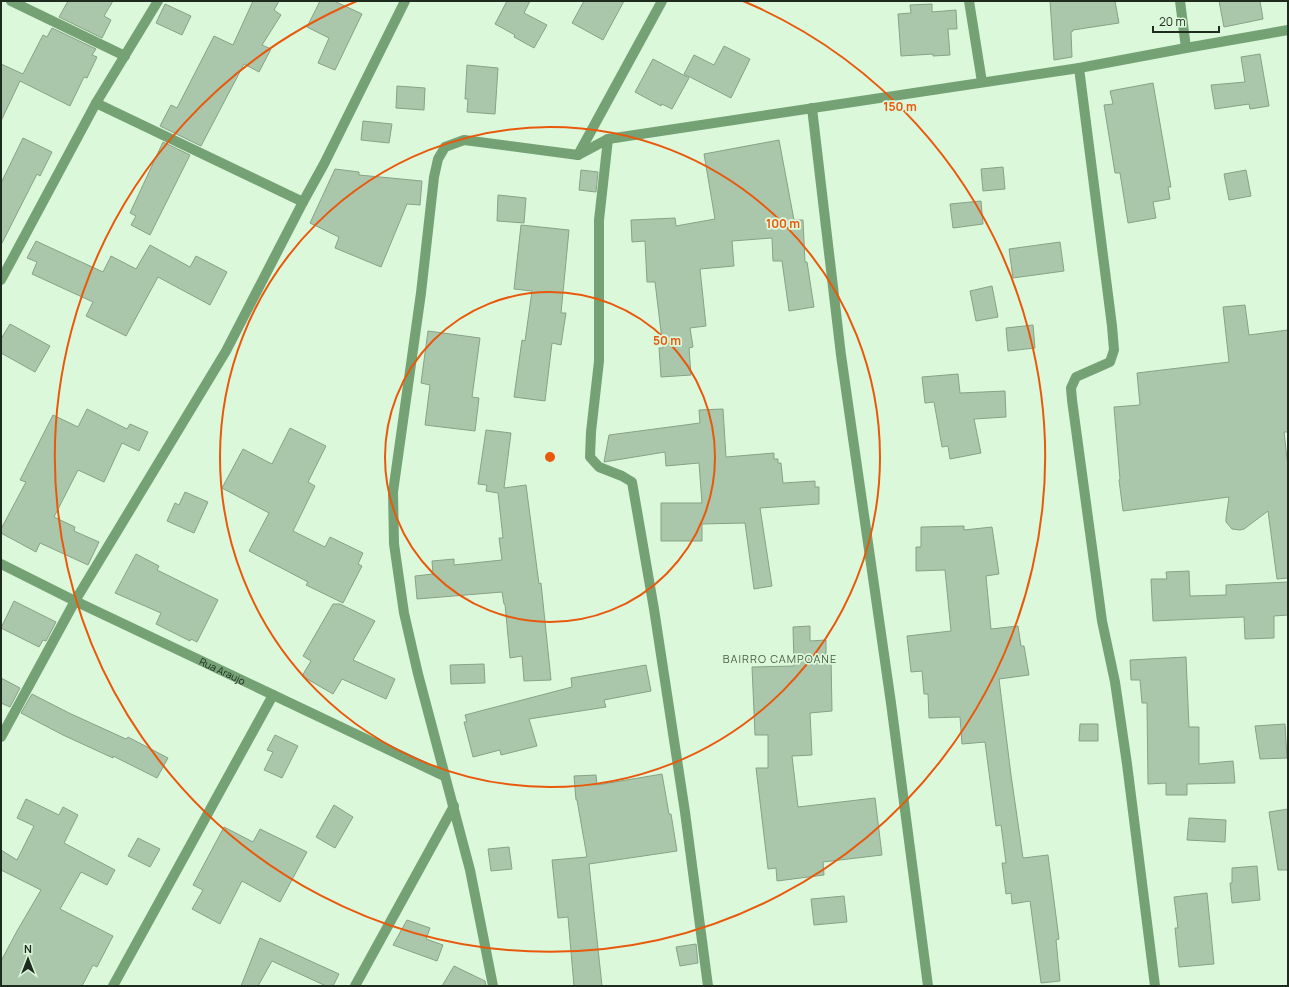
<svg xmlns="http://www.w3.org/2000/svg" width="1289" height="987" font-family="Manrope,sans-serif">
<rect width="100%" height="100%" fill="#dcf8db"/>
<g fill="#abc7ab" stroke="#87a287">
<path d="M 68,1 L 113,1 L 104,16 L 111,20 L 102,38 L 59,17 Z"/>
<path d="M 253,1 L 279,1 L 274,10 L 281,15 L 262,45 L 271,49 L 259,72 L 244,64 L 201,146 L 160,126 L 171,105 L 177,108 L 214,36 L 233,45 Z"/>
<path d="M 320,1 L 334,1 L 362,14 L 335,70 L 318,63 L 329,38 L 307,27 Z"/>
<path d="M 507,1 L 530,1 L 524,13 L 547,25 L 534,48 L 514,37 L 515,35 L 495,24 Z"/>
<path d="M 584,1 L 624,1 L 603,40 L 572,23 Z"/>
<path d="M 1050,1 L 1115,1 L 1119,23 L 1073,30 L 1073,31 L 1071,32 L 1072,57 L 1054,60 Z"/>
<path d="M 1219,1 L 1260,1 L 1263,19 L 1224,27 Z"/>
<path d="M 165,4 L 191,16 L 182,35 L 156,23 Z"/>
<path d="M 932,4 L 932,12 L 956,10 L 957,29 L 948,29 L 950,55 L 933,56 L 933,54 L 901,56 L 898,14 L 911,13 L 910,5 Z"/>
<path d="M 52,28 L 96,49 L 92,55 L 97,57 L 87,78 L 84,77 L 70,106 L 20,81 L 1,121 L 1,64 L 23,74 L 43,35 L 47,37 Z"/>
<path d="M 724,46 L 750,59 L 731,98 L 684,74 L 694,55 L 714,65 Z"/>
<path d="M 1260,54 L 1269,106 L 1250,109 L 1249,104 L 1215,109 L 1211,85 L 1245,82 L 1241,57 Z"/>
<path d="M 653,59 L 689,78 L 672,109 L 662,104 L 661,106 L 635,92 Z"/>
<path d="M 467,65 L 498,68 L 495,114 L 467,112 L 468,99 L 465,99 Z"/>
<path d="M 1153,83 L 1171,187 L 1168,187 L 1170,199 L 1153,202 L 1156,218 L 1128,223 L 1120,173 L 1115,173 L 1104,105 L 1113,104 L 1110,91 Z"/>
<path d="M 397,86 L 425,88 L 424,110 L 396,108 Z"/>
<path d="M 363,121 L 392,124 L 389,143 L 361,140 Z"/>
<path d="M 23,138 L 52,152 L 40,176 L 37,174 L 1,245 L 1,183 Z"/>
<path d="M 779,140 L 794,220 L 803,220 L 805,262 L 807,262 L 814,307 L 789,311 L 782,261 L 773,261 L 772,238 L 732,241 L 734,266 L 700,269 L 706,326 L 690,328 L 693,347 L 689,348 L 691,375 L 661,377 L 659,348 L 663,348 L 655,282 L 647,282 L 645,241 L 632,242 L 631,220 L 675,218 L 676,226 L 715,219 L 704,154 Z"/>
<path d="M 163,142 L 190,155 L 150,235 L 131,225 L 136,216 L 130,213 Z"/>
<path d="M 1003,167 L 1005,189 L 983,191 L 981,169 Z"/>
<path d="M 335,169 L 359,172 L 359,175 L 422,181 L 420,205 L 407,204 L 381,267 L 335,248 L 339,237 L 310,223 Z"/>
<path d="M 581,170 L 598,172 L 596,192 L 579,190 Z"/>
<path d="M 1246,170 L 1251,196 L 1229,200 L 1224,174 Z"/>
<path d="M 498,195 L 526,198 L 524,223 L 497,221 Z"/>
<path d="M 981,201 L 983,224 L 953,228 L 950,204 Z"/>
<path d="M 521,225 L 569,230 L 561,313 L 566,313 L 561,345 L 552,343 L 545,401 L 514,397 L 522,340 L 525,341 L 532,291 L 514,289 Z"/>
<path d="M 36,241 L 103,272 L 111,256 L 136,269 L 150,245 L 190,267 L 196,256 L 227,272 L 210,305 L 158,277 L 126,336 L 86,316 L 93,302 L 32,274 L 37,262 L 27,258 Z"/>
<path d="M 1060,242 L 1064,271 L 1013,278 L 1009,249 Z"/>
<path d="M 992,286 L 998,317 L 976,321 L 970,291 Z"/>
<path d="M 1245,305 L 1249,335 L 1288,330 L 1288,432 L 1284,432 L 1288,467 L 1288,578 L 1277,579 L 1268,511 L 1244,529 L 1240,530 L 1232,529 L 1226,522 L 1226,518 L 1229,497 L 1123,511 L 1119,480 L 1120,479 L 1114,407 L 1140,405 L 1137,373 L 1229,362 L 1223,307 Z"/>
<path d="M 10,324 L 50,346 L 35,372 L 1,353 L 1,339 Z"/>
<path d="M 1033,325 L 1035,348 L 1008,351 L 1006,328 Z"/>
<path d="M 428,331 L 480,338 L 472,397 L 479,398 L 475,431 L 425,425 L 430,385 L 421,383 Z"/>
<path d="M 958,374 L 960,393 L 1005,391 L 1006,417 L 974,419 L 981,453 L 950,459 L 948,446 L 942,447 L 934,402 L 925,403 L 922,377 Z"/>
<path d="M 87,409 L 127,429 L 130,424 L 148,432 L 139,451 L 122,443 L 104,482 L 78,470 L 54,517 L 75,527 L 74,531 L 99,542 L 88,565 L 40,543 L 36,552 L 1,533 L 1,529 L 26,482 L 20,480 L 53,415 L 78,427 Z"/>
<path d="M 723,409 L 726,457 L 774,453 L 774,459 L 778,459 L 778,463 L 781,463 L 783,483 L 815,481 L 815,487 L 819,487 L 819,504 L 760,508 L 772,586 L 754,589 L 745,523 L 702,524 L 702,541 L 661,541 L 661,503 L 702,503 L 699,463 L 666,466 L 665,452 L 604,462 L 609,435 L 700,423 L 699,410 Z"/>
<path d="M 290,428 L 326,446 L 308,482 L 315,486 L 293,531 L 325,547 L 330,537 L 363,553 L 358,564 L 362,566 L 343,603 L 306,585 L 308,582 L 249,551 L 269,513 L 222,488 L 243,449 L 272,464 Z"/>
<path d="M 486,430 L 511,433 L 504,488 L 526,485 L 539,584 L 541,583 L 551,680 L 524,681 L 522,656 L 510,658 L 505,604 L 504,604 L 502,592 L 417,599 L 415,576 L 433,574 L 432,561 L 454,559 L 454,565 L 502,560 L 499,538 L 503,538 L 498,493 L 486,491 L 487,485 L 478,484 Z"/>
<path d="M 185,492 L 208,502 L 194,533 L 167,521 L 175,503 L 179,505 Z"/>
<path d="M 964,526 L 964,530 L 992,527 L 999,574 L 986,576 L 991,629 L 1018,626 L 1021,646 L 1024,646 L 1029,675 L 999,679 L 1011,775 L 1023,858 L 1048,855 L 1059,939 L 1056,940 L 1060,981 L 1041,983 L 1030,901 L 1012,904 L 1011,893 L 1006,894 L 1002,863 L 1006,863 L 1001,825 L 996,826 L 985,742 L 962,744 L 960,717 L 929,718 L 928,694 L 924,694 L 922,671 L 911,672 L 907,636 L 951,631 L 945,570 L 916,571 L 916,547 L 921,547 L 921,527 Z"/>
<path d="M 136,554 L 159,566 L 157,570 L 218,600 L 197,642 L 191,639 L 190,641 L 156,624 L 161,613 L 115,593 Z"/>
<path d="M 1189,571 L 1190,596 L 1226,595 L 1226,585 L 1288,582 L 1288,615 L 1274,616 L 1274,638 L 1245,639 L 1244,617 L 1153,621 L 1151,579 L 1167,579 L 1166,572 Z"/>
<path d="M 14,601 L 56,622 L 46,641 L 43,640 L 39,647 L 1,628 Z"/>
<path d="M 333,604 L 340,604 L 375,621 L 353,660 L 395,679 L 386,699 L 342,679 L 333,694 L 302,676 L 311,661 L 303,656 Z"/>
<path d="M 810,626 L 810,641 L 826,640 L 826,658 L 831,658 L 832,711 L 810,713 L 812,755 L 792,756 L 798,807 L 875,798 L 882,855 L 823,862 L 824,875 L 777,881 L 776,868 L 768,869 L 756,768 L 768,768 L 768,735 L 755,735 L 752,667 L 794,666 L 793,627 Z"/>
<path d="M 1186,657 L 1189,727 L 1199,727 L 1199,764 L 1233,761 L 1235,783 L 1187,784 L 1187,795 L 1166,795 L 1166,783 L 1148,784 L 1147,703 L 1142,703 L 1140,680 L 1131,680 L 1130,660 Z"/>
<path d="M 484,664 L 485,683 L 451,684 L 450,665 Z"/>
<path d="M 646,665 L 651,691 L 604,700 L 606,707 L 529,719 L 537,746 L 501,755 L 500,750 L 473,757 L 464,722 L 467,722 L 465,715 L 572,687 L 571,678 Z"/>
<path d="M 1,678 L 20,688 L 10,707 L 1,703 Z"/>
<path d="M 32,694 L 69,713 L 126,739 L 128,737 L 168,758 L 157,778 L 113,756 L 113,758 L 63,735 L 21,713 Z"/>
<path d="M 1080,724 L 1098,724 L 1098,741 L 1079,741 Z"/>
<path d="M 1285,724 L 1287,758 L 1260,759 L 1255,726 Z"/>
<path d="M 275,735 L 298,746 L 282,778 L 264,770 L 273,752 L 267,750 Z"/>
<path d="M 662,774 L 669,814 L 671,814 L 677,851 L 589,864 L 602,986 L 574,986 L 568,917 L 558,918 L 552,860 L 587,857 L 577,800 L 576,800 L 574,776 L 596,775 L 597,785 Z"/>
<path d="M 26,799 L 59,815 L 63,807 L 78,815 L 64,843 L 115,870 L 107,885 L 81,872 L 60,909 L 113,936 L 97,967 L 93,965 L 82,986 L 1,986 L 1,961 L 17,931 L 41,890 L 1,870 L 1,850 L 17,860 L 34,826 L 17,818 Z"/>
<path d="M 334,805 L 353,817 L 335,848 L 316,837 Z"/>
<path d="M 1288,809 L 1288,870 L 1278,870 L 1269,812 Z"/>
<path d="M 1189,818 L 1226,820 L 1225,842 L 1187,840 Z"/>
<path d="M 224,827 L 253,842 L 260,829 L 307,852 L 280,902 L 242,881 L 220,924 L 192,909 L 203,890 L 193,885 Z"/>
<path d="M 138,838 L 160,849 L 150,867 L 128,856 Z"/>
<path d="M 509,847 L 512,869 L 491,871 L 488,849 Z"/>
<path d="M 1257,866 L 1260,900 L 1232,903 L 1230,883 L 1232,883 L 1232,868 Z"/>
<path d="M 1207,893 L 1214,964 L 1179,967 L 1175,928 L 1178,928 L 1174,897 Z"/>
<path d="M 844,896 L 847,922 L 814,925 L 811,899 Z"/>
<path d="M 407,920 L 430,928 L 426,939 L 443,945 L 437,961 L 393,945 Z"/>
<path d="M 260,938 L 339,974 L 333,986 L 326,986 L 272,961 L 258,986 L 241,986 Z"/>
<path d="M 696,944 L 698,963 L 680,966 L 676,947 Z"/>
<path d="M 454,966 L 485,981 L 486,986 L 442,986 Z"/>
</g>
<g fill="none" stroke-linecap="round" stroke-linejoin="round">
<g stroke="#75a275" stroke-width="10">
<path d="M 11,1 L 125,56"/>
<path d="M 969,1 L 982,82"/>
<path d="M 1180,1 L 1186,48"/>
<path d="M 1079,68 L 1112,326 L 1114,350 L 1110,362 L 1076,377 L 1071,388 L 1072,400 L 1102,621 L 1115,682 L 1127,764 L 1155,986"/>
<path d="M 96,103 L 303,202"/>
<path d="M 812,108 L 841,355 L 891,703 L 928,986"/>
<path d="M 608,139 L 599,220 L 599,361 L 591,432 L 590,457 L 599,467 L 622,476 L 632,482 L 654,609 L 685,812 L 708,986"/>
<path d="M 578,155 L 662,1"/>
<path d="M 1,280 L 96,103 L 158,1"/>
<path id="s1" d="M 1,564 L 75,601 L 444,776"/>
<path d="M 1,737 L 75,601 L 226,351 L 303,202 L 324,164 L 405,1"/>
<path d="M 113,986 L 273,695"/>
<path d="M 355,986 L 454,806"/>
<path d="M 493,986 L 470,870 L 418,674 L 404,613 L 394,544 L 393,492 L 421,293 L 434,177 L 438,159 L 445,147 L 464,140 L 578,155 L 608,139 L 1079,68 L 1186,48 L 1288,30"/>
</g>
</g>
<g fill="none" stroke="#e8590c" stroke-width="2">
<circle cx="550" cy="457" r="165"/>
<circle cx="550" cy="457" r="330"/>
<path d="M743 1A495 495 0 1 1 357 1"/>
</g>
<g text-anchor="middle" stroke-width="3.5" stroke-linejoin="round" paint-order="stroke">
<g font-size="10" fill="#202b20" stroke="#dcf8db">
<text dy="4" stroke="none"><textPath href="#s1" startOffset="246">Rua Araujo</textPath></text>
</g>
<g font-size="11" letter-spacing="1" fill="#455e45" stroke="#dcf8db">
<text x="780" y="663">BAIRRO CAMPOANE</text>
</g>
</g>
<circle cx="550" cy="457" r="6" fill="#e8590c" stroke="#dcf8db" stroke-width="2"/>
<g font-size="12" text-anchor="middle" font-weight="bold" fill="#e8590c" stroke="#dcf8db" stroke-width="3.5" stroke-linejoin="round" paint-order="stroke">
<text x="900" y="111">150 m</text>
<text x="783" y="228">100 m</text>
<text x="667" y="345">50 m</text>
</g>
<rect width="1289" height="987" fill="none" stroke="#202b20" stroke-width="4"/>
<g transform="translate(28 959)" stroke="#dcf8db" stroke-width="3" paint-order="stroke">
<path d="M0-3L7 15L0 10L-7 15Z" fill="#202b20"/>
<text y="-6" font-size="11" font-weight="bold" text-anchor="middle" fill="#202b20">N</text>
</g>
<path d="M1153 26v6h66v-6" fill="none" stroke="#202b20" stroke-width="2"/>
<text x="1159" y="26" font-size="12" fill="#202b20" stroke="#dcf8db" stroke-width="3" paint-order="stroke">20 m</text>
</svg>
